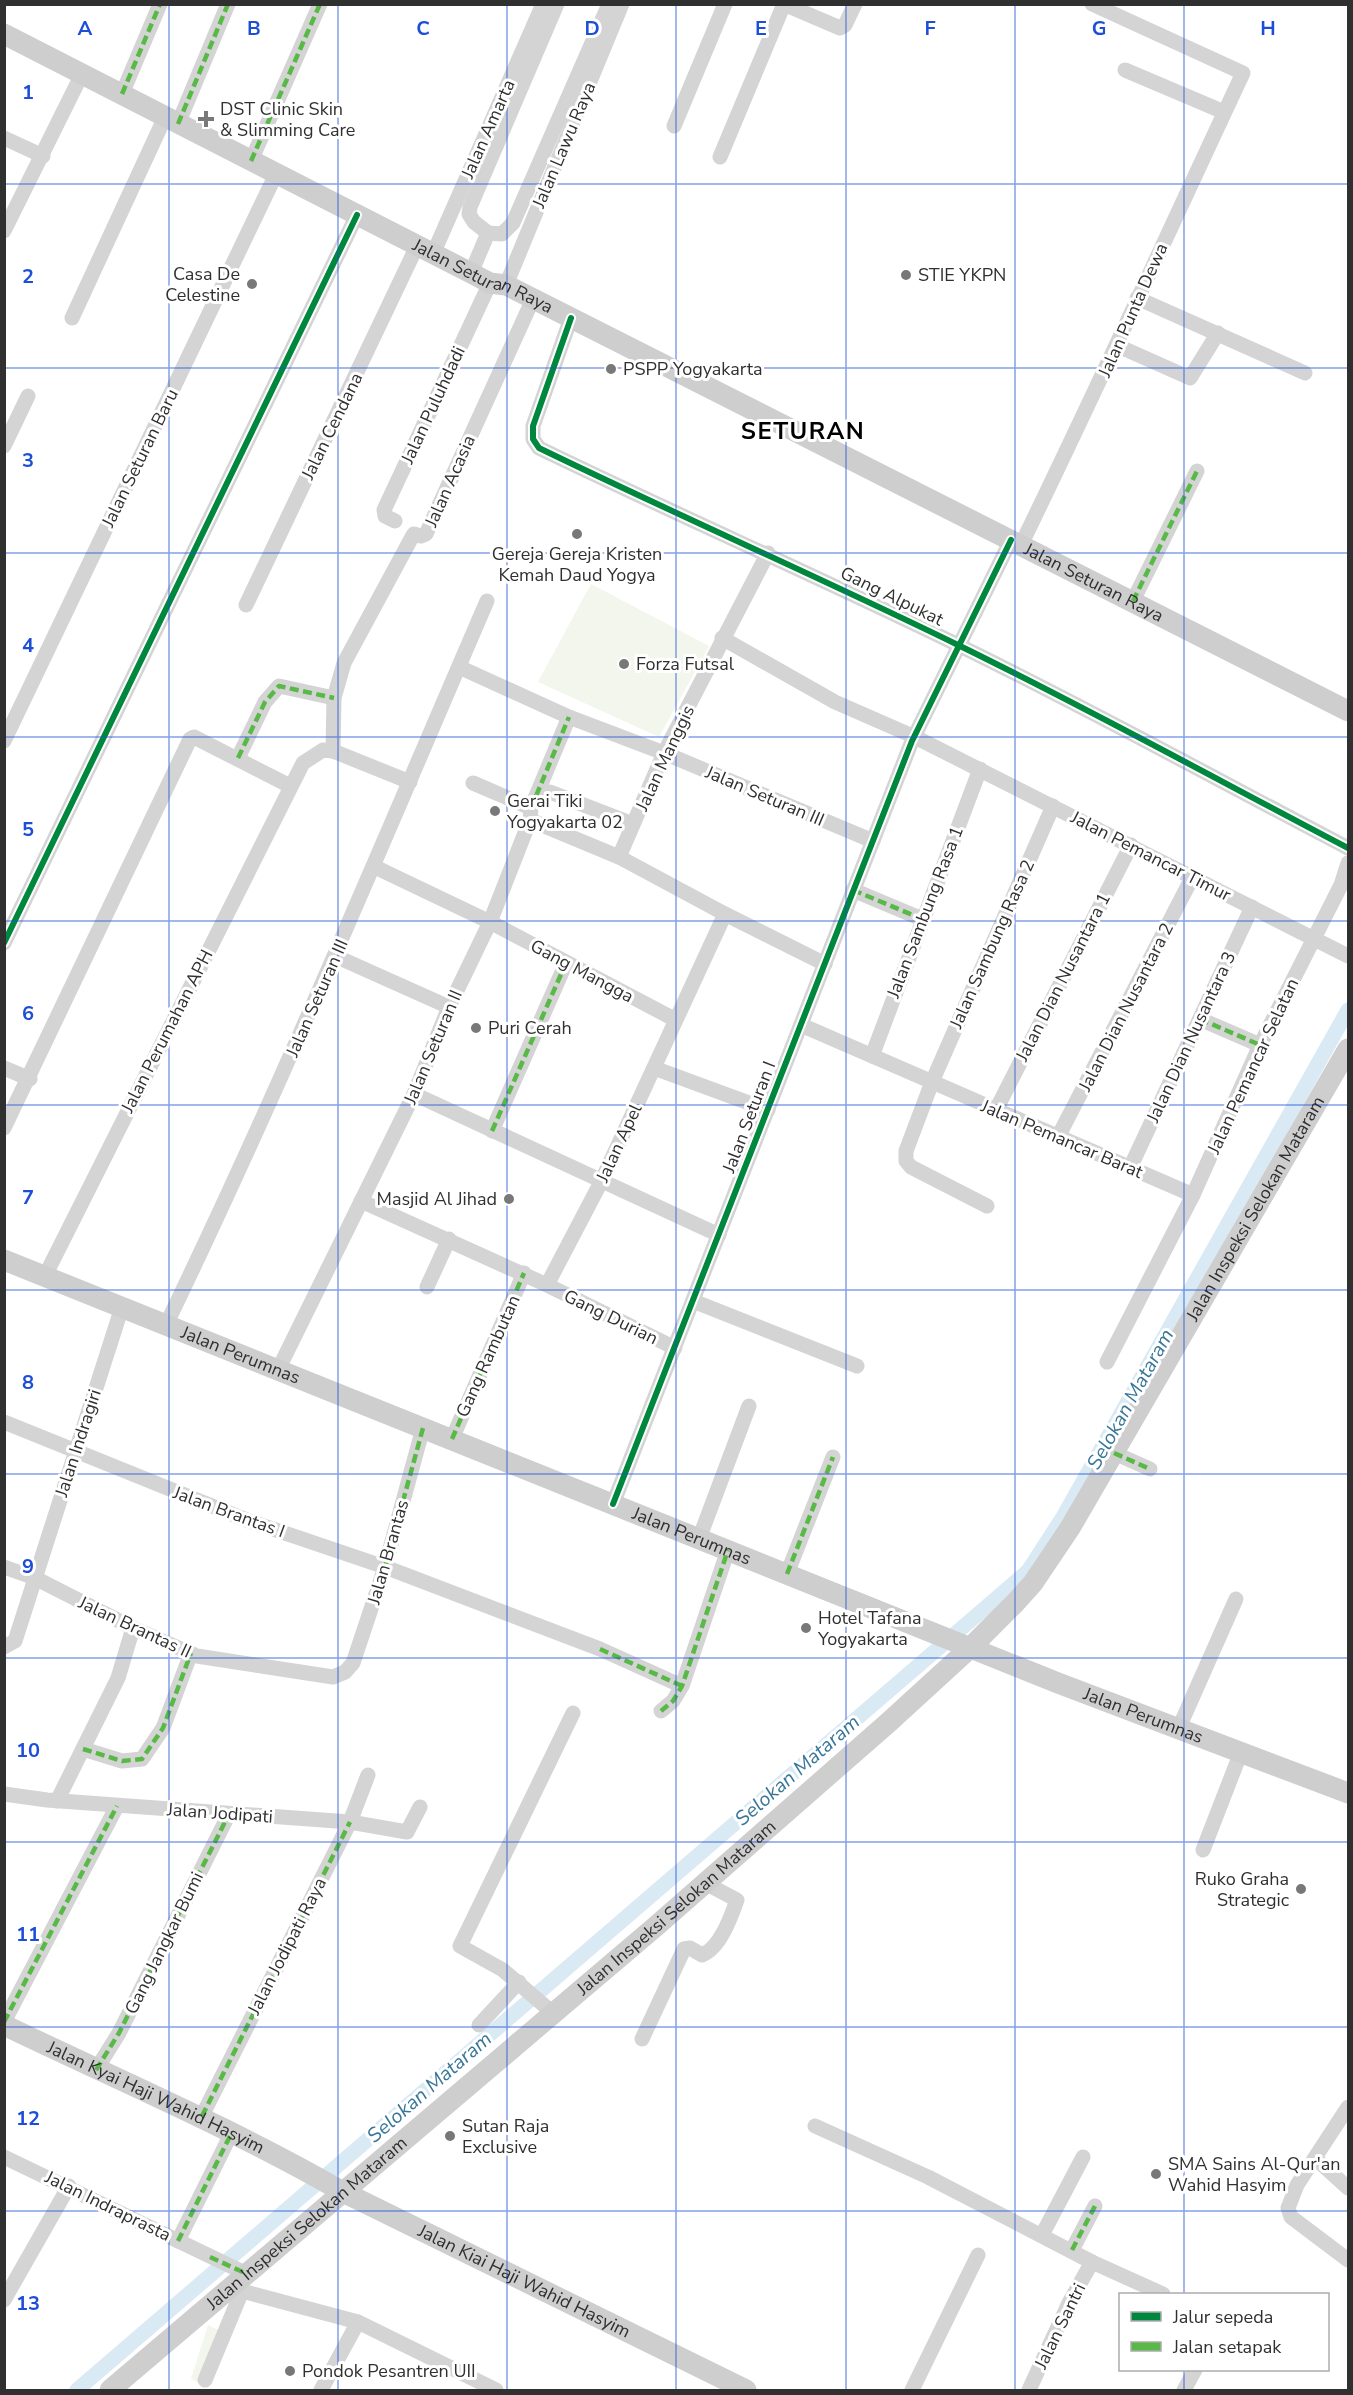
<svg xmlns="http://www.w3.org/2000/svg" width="1353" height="2395" font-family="'Nunito Sans',sans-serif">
<rect width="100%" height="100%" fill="#fff"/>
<g fill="#f2f6ec">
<path d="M 591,584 L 709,646 L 659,737 L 538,682 Z"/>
<path d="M 208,2325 L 227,2334 L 209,2387 L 191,2379 Z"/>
</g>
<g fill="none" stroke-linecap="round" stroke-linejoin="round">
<path stroke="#d9eaf4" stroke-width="15" d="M 77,2390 L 1028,1571 L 1063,1517 L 1348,1010"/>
<g stroke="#d4d4d4" stroke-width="15">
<path d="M 784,4 L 840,28 L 845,25 L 855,4"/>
<path d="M 1125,70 L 1224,112"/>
<path d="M 122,94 L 160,4"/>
<path d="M 178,124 L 228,4"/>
<path d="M 674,126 L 725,4"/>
<path d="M 4,138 L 43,156"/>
<path d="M 720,157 L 784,4"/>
<path d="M 251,161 L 320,4"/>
<path d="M 4,231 L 82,74"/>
<path d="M 488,233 L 502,234 L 513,223 L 609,4"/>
<path d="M 433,254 L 543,4"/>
<path d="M 471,273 L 488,233 L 474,222 L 469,214 L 470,207 L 557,4"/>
<path d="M 506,285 L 622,4"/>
<path d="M 1137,298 L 1305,373"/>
<path d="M 72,318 L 165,117"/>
<path d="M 571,318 L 533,426 L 533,439 L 539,448 C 677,515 819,577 958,645 C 1089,709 1218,780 1348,848"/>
<path d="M 1118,346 L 1190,378 L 1218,333"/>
<path d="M 4,446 L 28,396"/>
<path d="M 395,521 L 385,516 L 384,510 L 490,283"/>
<path d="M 1021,545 C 1097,389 1169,231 1243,73 L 1092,4"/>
<path d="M 1133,601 L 1197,471"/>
<path d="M 246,605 L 417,246"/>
<path d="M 722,638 L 835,702 L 915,737 L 1348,956"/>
<path d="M 459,667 L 569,717 L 664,753 L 873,841"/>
<path d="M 4,741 L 276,174"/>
<path d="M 333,751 L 334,698 L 344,663 L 412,537 L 414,534 L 421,536 L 426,534 L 533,299"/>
<path d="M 238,758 L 265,702 L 279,686 L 334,698"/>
<path d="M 473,783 L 531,808"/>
<path d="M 550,792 L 633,824"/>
<path d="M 530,820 L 619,857 L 725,914"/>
<path d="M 619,857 L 664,753 L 768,553"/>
<path d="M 375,867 L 490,922 L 674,1019"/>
<path d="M 853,890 L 922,919"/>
<path d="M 4,943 L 357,215"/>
<path d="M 335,956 L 449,1007"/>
<path d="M 1200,1019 L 1260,1045"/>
<path d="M 801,1025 L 1193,1195"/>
<path d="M 872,1056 L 980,769"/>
<path d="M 4,1068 L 30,1079"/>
<path d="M 654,1068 L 768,1110"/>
<path d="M 414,1094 L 719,1235"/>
<path d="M 996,1110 L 1131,845"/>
<path d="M 4,1128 L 190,739 L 194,737 L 290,786"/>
<path d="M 492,1131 L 566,963"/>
<path d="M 1058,1137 L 1193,876"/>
<path d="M 1130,1168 L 1252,907"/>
<path d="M 361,1201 L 547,1285 L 601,1182 L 725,914 L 825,964"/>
<path d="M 987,1206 L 911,1167 L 906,1161 L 906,1151 L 932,1082 L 1053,806"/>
<path d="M 45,1276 L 303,763 L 323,750 L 333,751 L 410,782"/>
<path d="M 547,1285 L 675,1348"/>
<path d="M 427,1287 L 449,1239"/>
<path d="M 693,1301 L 857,1366"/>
<path d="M 166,1325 C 281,1087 382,844 487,601"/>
<path d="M 1107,1362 L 1193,1195 L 1260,1045 L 1341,885 L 1348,863"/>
<path d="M 278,1370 L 414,1094 L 449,1007 L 490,922 L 530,820 L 531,808 L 569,717"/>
<path d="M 4,1422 L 249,1521 L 385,1567 L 600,1649 L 682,1686"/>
<path d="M 452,1439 L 524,1273"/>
<path d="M 1114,1453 L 1150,1469"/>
<path d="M 613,1504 L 912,741 L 1011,540"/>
<path d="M 699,1539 L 749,1406"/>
<path d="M 4,1567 L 35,1578 L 133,1628 L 197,1656 L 333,1677 L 345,1672 L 353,1663 L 385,1567 L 423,1428"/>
<path d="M 787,1574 L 833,1457"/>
<path d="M 4,1647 L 15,1641 L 122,1307"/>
<path d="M 661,1711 L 673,1701 L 682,1686 L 728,1550"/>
<path d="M 1178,1730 L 1236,1599"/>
<path d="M 83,1749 L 122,1761 L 142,1759 L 163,1728 L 191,1653"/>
<path d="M 4,1794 L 47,1800 L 350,1822 L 407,1832 L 420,1807"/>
<path d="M 57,1801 L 118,1678 L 133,1628"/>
<path d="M 1203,1850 L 1241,1752"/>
<path d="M 553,2013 L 503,1970 L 460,1946 L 573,1713"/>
<path d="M 4,2022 L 117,1806"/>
<path d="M 479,2025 L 519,1982"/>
<path d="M 642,2039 L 684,1949 L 690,1948 L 702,1955 C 720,1948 731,1917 737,1900 L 705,1883"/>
<path d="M 96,2070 L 119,2033 L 229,1814"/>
<path d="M 1348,2107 L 1297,2185 L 1288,2208 L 1291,2217 L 1348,2260"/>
<path d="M 202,2116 L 350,1822 L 368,1775"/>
<path d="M 815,2126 L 928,2177 L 1092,2262 L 1163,2294"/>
<path d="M 4,2157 L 247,2274"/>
<path d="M 1316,2159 L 1348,2188"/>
<path d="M 1042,2235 L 1083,2157"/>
<path d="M 178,2241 L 232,2132"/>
<path d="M 1072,2250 L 1095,2206"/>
<path d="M 235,2284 L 242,2291 L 358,2322 L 496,2390"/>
<path d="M 4,2300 L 69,2186"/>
<path d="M 205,2380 L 242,2291"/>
<path d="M 321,2390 L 358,2322"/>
<path d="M 912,2390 L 978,2255"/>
<path d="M 1029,2390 L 1069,2303 L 1092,2262"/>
<path d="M 1184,2390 L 1195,2370"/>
</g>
<g stroke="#cecece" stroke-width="21">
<path id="s1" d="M 4,34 L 471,273 L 490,283 L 506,285 L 1348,711"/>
<path id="s2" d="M 4,1260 L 1058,1683 L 1348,1793"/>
<path id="s3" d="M 4,2025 C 118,2080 234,2129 343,2192 L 746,2390"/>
<path id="s4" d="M 110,2390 L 655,1927 L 889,1722 L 971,1647 L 1015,1603 L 1033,1583 L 1070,1528 L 1348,1049"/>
</g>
<g stroke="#58b947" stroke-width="4.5" stroke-dasharray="9 4.5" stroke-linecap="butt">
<path d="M 122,94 L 160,4"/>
<path d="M 178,124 L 228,4"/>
<path d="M 251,161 L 320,4"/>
<path d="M 1133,601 L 1197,471"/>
<path d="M 238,758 L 265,702 L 279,686 L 334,698"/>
<path d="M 531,808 L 569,717"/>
<path d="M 853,890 L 922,919"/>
<path d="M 1200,1019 L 1260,1045"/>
<path d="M 492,1131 L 566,963"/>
<path d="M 452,1439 L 524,1273"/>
<path d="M 1114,1453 L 1150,1469"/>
<path d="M 385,1567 L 423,1428"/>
<path d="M 787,1574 L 833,1457"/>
<path d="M 600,1649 L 682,1686"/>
<path d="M 661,1711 L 673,1701 L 682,1686 L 728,1550"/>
<path d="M 83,1749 L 122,1761 L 142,1759 L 163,1728 L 191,1653"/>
<path d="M 4,2022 L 117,1806"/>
<path d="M 96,2070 L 119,2033 L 229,1814"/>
<path d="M 202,2116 L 350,1822"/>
<path d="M 178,2241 L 232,2132"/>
<path d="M 1072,2250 L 1095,2206"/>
<path d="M 210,2257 L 247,2274"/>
</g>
<defs>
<g id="cycleway">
<path d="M 571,318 L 533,426 L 533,439 L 539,448 C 677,515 819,577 958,645 C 1089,709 1218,780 1348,848"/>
<path d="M 4,943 L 357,215"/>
<path d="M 613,1504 L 912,741 L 1011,540"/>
</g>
</defs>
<use href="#cycleway" stroke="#fff" stroke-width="10"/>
<use href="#cycleway" stroke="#00873e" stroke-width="6"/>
</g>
<path fill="none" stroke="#1d4ed8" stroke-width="1.5" stroke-opacity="0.55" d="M 169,4 L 169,2390M 338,4 L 338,2390M 507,4 L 507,2390M 676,4 L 676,2390M 846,4 L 846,2390M 1015,4 L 1015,2390M 1184,4 L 1184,2294M 4,184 L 1348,184M 4,368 L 1348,368M 4,553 L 1348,553M 4,737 L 1348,737M 4,921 L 1348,921M 4,1105 L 1348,1105M 4,1290 L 1348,1290M 4,1474 L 1348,1474M 4,1658 L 1348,1658M 4,1842 L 1348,1842M 4,2027 L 1348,2027M 4,2211 L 1348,2211M 1184,2370 L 1184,2390"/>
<g fill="#787878" stroke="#fff" stroke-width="2">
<path d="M203 110h6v6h6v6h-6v6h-6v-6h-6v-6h6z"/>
<circle cx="906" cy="275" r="6"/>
<circle cx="252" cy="284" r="6"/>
<circle cx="611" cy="369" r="6"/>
<circle cx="577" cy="534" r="6"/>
<circle cx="624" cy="664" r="6"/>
<circle cx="495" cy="811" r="6"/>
<circle cx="476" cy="1028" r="6"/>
<circle cx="509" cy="1199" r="6"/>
<circle cx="806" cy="1628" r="6"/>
<circle cx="1301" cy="1889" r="6"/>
<circle cx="450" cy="2136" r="6"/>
<circle cx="1156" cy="2174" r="6"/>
<circle cx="290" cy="2371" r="6"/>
</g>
<g text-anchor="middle" stroke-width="6" stroke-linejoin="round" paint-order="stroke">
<g font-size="18" fill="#303030" stroke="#fff" text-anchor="start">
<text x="220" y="115">DST Clinic Skin<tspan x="220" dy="21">&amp; Slimming Care</tspan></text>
<text x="240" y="280" text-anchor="end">Casa De<tspan x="240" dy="21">Celestine</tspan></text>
<text x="918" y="281">STIE YKPN</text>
<text x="623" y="375">PSPP Yogyakarta</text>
<text x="577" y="560" text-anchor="middle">Gereja Gereja Kristen<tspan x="577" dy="21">Kemah Daud Yogya</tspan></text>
<text x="636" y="670">Forza Futsal</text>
<text x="507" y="807">Gerai Tiki<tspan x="507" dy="21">Yogyakarta 02</tspan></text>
<text x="488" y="1034">Puri Cerah</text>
<text x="497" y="1205" text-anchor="end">Masjid Al Jihad</text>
<text x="818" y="1624">Hotel Tafana<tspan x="818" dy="21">Yogyakarta</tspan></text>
<text x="1289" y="1885" text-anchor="end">Ruko Graha<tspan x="1289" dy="21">Strategic</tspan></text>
<text x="462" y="2132">Sutan Raja<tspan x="462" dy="21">Exclusive</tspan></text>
<text x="1168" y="2170">SMA Sains Al-Qur'an<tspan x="1168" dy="21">Wahid Hasyim</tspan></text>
<text x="302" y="2377">Pondok Pesantren UII</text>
</g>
<g font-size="18" fill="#303030" stroke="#fff">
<text transform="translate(488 129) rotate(-66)" y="6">Jalan Amarta</text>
<text transform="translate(564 145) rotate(-67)" y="6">Jalan Lawu Raya</text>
<text dy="6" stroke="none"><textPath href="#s1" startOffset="537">Jalan Seturan Raya</textPath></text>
<text transform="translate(1133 310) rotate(-66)" y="6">Jalan Punta Dewa</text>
<text transform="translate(433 405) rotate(-65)" y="6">Jalan Puluhdadi</text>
<text transform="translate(332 426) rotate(-64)" y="6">Jalan Cendana</text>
<text transform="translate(140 458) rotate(-64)" y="6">Jalan Seturan Baru</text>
<text transform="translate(450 481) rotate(-66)" y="6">Jalan Acasia</text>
<text dy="6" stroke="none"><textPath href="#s1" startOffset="1221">Jalan Seturan Raya</textPath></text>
<text transform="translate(892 596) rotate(26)" y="6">Gang Alpukat</text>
<text transform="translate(665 758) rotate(-65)" y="6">Jalan Manggis</text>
<text transform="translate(765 796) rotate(23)" y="6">Jalan Seturan III</text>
<text transform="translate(1151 856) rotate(27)" y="6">Jalan Pemancar Timur</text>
<text transform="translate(925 912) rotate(-69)" y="6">Jalan Sambung Rasa 1</text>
<text transform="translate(992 944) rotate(-66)" y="6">Jalan Sambung Rasa 2</text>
<text transform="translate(582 971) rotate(28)" y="6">Gang Mangga</text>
<text transform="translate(1063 977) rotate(-63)" y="6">Jalan Dian Nusantara 1</text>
<text transform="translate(317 998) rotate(-66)" y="6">Jalan Seturan III</text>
<text transform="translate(1126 1007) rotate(-63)" y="6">Jalan Dian Nusantara 2</text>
<text transform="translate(167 1031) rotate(-63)" y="6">Jalan Perumahan APH</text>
<text transform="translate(1191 1037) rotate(-65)" y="6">Jalan Dian Nusantara 3</text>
<text transform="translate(433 1047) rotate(-67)" y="6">Jalan Seturan II</text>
<text transform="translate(1253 1066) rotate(-65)" y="6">Jalan Pemancar Selatan</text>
<text transform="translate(749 1117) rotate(-69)" y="6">Jalan Seturan I</text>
<text transform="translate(1062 1139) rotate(23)" y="6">Jalan Pemancar Barat</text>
<text transform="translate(619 1143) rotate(-65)" y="6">Jalan Apel</text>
<text dy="6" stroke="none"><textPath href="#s4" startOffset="1662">Jalan Inspeksi Selokan Mataram</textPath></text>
<text transform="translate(611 1317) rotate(26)" y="6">Gang Durian</text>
<text dy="6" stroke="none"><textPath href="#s2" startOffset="255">Jalan Perumnas</textPath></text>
<text transform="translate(488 1356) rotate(-66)" y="6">Gang Rambutan</text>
<text transform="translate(78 1443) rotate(-72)" y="6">Jalan Indragiri</text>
<text transform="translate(229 1512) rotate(20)" y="6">Jalan Brantas I</text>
<text dy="6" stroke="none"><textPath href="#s2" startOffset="741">Jalan Perumnas</textPath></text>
<text transform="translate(388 1552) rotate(-74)" y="6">Jalan Brantas</text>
<text transform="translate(135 1627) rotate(25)" y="6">Jalan Brantas II</text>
<text dy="6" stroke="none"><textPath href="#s2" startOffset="1227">Jalan Perumnas</textPath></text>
<text transform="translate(220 1813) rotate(4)" y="6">Jalan Jodipati</text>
<text dy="6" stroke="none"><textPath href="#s4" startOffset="744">Jalan Inspeksi Selokan Mataram</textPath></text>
<text transform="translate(164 1943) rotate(-64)" y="6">Gang Jangkar Bumi</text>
<text transform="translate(287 1946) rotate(-63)" y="6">Jalan Jodipati Raya</text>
<text dy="6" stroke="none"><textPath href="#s3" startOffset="168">Jalan Kyai Haji Wahid Hasyim</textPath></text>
<text transform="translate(108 2206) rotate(26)" y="6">Jalan Indraprasta</text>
<text dy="6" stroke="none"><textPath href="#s4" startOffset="258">Jalan Inspeksi Selokan Mataram</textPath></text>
<text dy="6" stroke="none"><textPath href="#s3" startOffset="580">Jalan Kiai Haji Wahid Hasyim</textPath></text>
<text transform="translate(1060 2326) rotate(-64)" y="6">Jalan Santri</text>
</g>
<g font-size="20" font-style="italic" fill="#387698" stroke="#fff">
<text transform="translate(1130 1399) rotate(-61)" y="7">Selokan Mataram</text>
<text transform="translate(797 1770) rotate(-41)" y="7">Selokan Mataram</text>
<text transform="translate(429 2087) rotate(-41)" y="7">Selokan Mataram</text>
</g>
<g font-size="24" font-weight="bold" letter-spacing="1.5" fill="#000" stroke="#fff">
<text x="803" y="439">SETURAN</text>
</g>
</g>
<g font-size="20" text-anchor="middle" font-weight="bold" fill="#1d4ed8" stroke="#fff" stroke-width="6" stroke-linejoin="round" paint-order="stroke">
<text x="85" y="35">A</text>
<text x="254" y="35">B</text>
<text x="423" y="35">C</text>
<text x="592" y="35">D</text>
<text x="761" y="35">E</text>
<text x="930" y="35">F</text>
<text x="1099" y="35">G</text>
<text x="1268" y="35">H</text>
<text x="28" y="99">1</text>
<text x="28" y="283">2</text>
<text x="28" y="467">3</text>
<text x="28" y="652">4</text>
<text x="28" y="836">5</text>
<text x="28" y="1020">6</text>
<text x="28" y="1204">7</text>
<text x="28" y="1389">8</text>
<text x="28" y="1573">9</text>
<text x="28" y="1757">10</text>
<text x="28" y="1941">11</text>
<text x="28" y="2125">12</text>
<text x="28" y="2310">13</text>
</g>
<rect width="1353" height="2395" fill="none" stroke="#303030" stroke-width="12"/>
<rect x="1119" y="2293" width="210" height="78" fill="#ffffff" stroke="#acacac" stroke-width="1.5"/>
<rect x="1131" y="2312" width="30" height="9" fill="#00873e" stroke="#acacac" stroke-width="1.5"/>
<text x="1173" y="2323" font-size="18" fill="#303030">Jalur sepeda</text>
<rect x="1131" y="2342" width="30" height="9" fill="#58b947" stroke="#acacac" stroke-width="1.5"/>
<text x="1173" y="2353" font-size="18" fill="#303030">Jalan setapak</text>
</svg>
